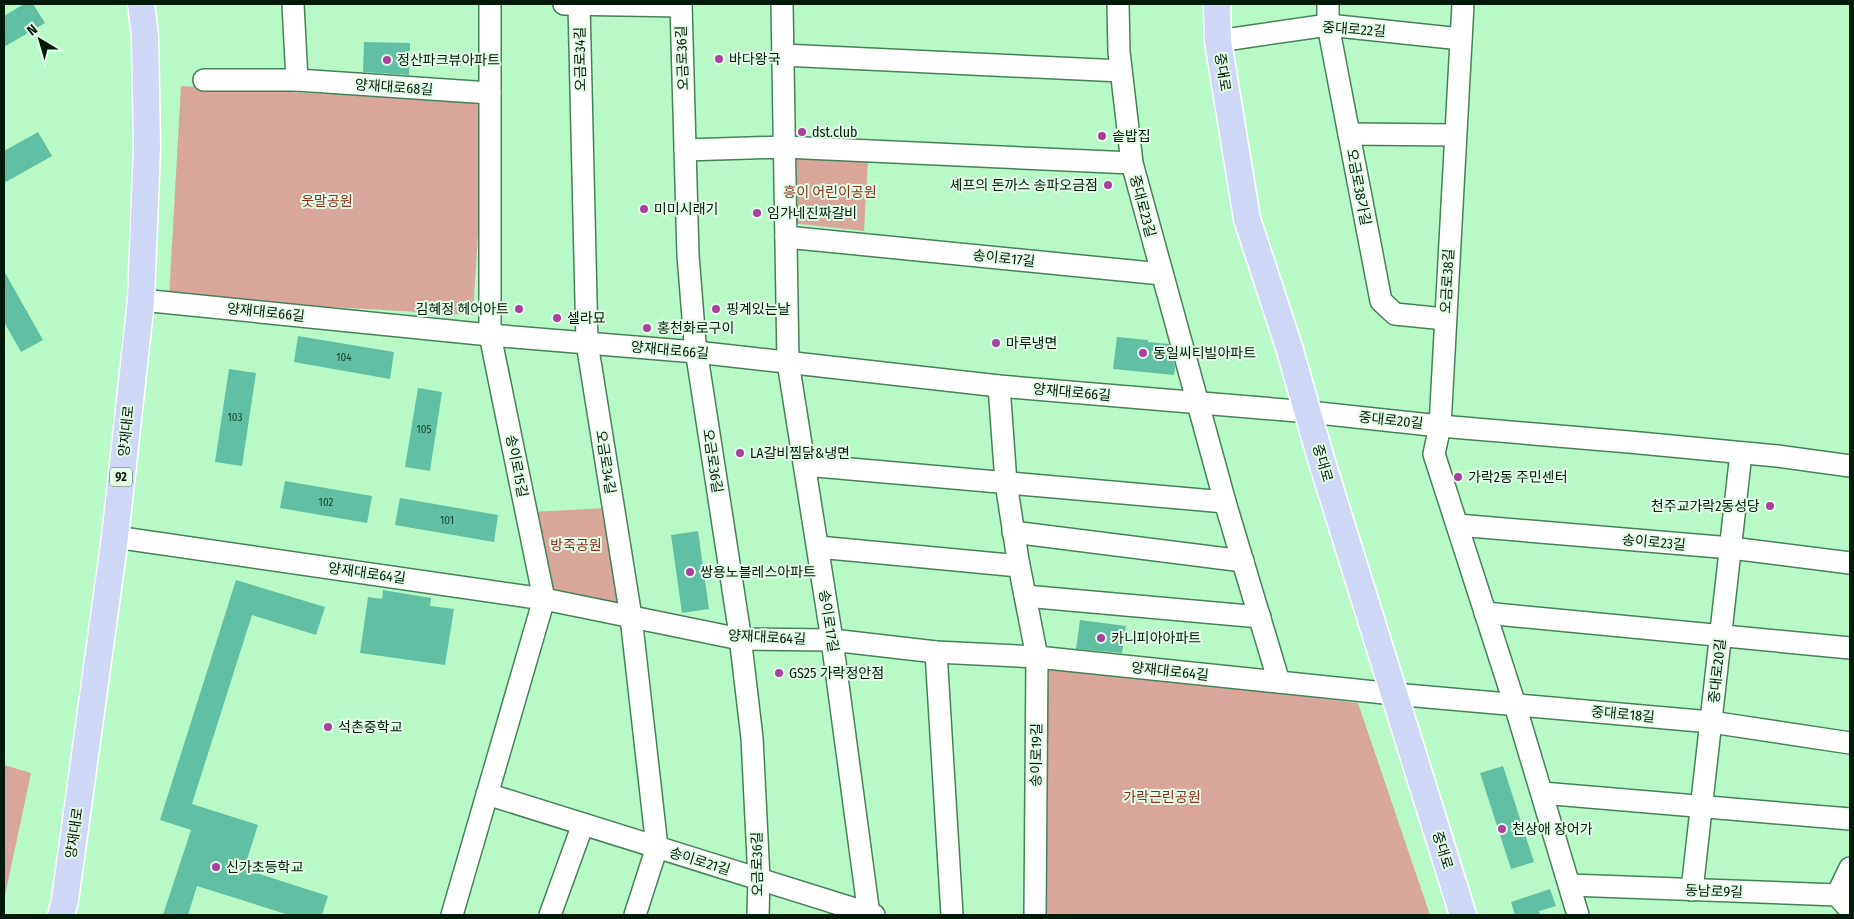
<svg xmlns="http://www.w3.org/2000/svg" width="1854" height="919" font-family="'Fira Sans Condensed','Noto Sans KR',sans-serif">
<rect width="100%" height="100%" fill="#b8f9c8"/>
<g fill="#d9a69c">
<path d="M 181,86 L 486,103 L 473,315 L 169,298 Z"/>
<path d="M 791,153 L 868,159 L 864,231 L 791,223 Z"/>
<path d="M 606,508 L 620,608 L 549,593 L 532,512 Z"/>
<path d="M 1044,664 L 1358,703 L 1430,915 L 1042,915 Z"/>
<path d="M 4,765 L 31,773 L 4,900 Z"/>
</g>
<g fill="#61c0a3">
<path d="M 24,4 L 33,4 L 45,23 L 4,47 L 4,16 Z"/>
<path d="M 364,42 L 410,43 L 409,75 L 363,72 Z"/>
<path d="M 38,132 L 52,156 L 4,183 L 4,151 Z"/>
<path d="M 4,271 L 43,340 L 21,352 L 4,322 Z"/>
<path d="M 298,336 L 394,352 L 390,379 L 294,362 Z"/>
<path d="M 1117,337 L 1148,340 L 1148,342 L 1169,344 L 1170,357 L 1172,357 L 1175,367 L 1174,375 L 1113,369 Z"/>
<path d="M 229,369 L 256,373 L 242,466 L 215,462 Z"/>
<path d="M 418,388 L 442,392 L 430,471 L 405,467 Z"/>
<path d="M 285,481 L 372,496 L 367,523 L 280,508 Z"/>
<path d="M 400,498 L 498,515 L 494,542 L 395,525 Z"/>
<path d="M 698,531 L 709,609 L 682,613 L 671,535 Z"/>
<path d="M 236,580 L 325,607 L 316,635 L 252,615 L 192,804 L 258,825 L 244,869 L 328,896 L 322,915 L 289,915 L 197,886 L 188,915 L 163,915 L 191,830 L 160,820 Z"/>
<path d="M 383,590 L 431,598 L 430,606 L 454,609 L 445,665 L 360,653 L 368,597 L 382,599 Z"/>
<path d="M 1080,620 L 1126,626 L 1122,653 L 1076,649 Z"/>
<path d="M 1503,766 L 1534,862 L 1511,869 L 1480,773 Z"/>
<path d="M 1550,889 L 1556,906 L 1539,911 L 1540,915 L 1515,915 L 1511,902 Z"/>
</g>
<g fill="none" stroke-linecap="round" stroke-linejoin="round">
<defs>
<g id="minor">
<path d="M 293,4 L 297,80 L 490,93"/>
<path d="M 564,4 L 681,6"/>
<path d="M 579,4 L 587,343 L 631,617 L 657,847 L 635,915"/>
<path d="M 681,4 L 688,255 L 695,343 L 739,628 L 752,738 L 759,879 L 758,915"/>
<path d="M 782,4 L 788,362 L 832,640 L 869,915"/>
<path d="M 1118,4 L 1119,52 L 1132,163 L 1225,502 L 1279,682"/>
<path d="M 1328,4 L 1328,25 L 1381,301 L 1395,314 L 1445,319"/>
<path d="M 1463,4 L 1440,426 L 1434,454 L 1515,705 L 1578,915"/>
<path d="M 1218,41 L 1328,25 L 1461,39"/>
<path d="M 783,55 L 1121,71"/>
<path d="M 204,80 L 297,80"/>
<path d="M 1349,134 L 1455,135"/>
<path d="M 685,150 L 784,147 L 1132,163"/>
<path d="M 786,237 L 1162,274"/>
<path d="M 141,300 L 490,335 L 696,352 L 999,386 L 1309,412 L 1440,426 L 1629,442 L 1777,456 L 1850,466"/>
<path d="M 999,386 L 1006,483 L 1018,560 L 1037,657 L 1035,915"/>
<path d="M 805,465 L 1225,502"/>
<path d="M 1457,525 L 1731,548 L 1850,563"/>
<path d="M 1013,532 L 1243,561"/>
<path d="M 115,537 L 544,599 L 740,639 L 832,640 L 936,652 L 1037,657 L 1394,694 L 1711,722 L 1850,743"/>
<path d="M 818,547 L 1019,566"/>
<path d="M 1025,596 L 1260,617"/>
<path d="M 1485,613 L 1850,648"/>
<path d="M 936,652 L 952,915"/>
<path d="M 1542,793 L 1850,819"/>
<path d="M 487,794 L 874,915"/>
<path d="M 1570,885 L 1837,895 L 1850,910"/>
<path d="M 1692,890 L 1741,453"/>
<path d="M 1837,895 L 1850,868"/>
<path d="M 452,915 L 544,599 L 490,335 L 490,4"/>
<path d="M 550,915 L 583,824"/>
</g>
<g id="major">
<path d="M 1217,4 L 1218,41 L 1247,219 L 1289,347 L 1321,459 L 1463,915"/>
<path d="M 61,915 L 65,900 L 115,537 L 141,300 L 147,147 L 145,36 L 141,4"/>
</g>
</defs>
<use href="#minor" stroke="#458257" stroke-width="24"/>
<use href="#major" stroke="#fff" stroke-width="29"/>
<use href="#minor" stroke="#fff" stroke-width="21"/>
<use href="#major" stroke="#ced7f6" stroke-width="26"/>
</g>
<g fill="#aa3fa0" stroke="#e2fce8" stroke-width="2">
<circle cx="719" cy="59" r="5"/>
<circle cx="387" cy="60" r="5"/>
<circle cx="802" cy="132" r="5"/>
<circle cx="1102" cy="136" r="5"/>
<circle cx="1108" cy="185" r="5"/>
<circle cx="644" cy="209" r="5"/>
<circle cx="757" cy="213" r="5"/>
<circle cx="519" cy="309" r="5"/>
<circle cx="716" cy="309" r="5"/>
<circle cx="557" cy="318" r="5"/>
<circle cx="647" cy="328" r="5"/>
<circle cx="996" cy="343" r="5"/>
<circle cx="1143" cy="353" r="5"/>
<circle cx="740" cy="453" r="5"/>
<circle cx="1458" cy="477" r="5"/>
<circle cx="1770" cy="506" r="5"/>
<circle cx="690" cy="572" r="5"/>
<circle cx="1101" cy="638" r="5"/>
<circle cx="779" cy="673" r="5"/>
<circle cx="328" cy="727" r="5"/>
<circle cx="1502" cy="829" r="5"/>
<circle cx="216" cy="867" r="5"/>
</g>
<g text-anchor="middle" stroke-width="4" stroke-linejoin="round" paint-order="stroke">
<g font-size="11" fill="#1a4430">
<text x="344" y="361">104</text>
<text x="235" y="421">103</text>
<text x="424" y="433">105</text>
<text x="326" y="506">102</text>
<text x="447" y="524">101</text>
</g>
<rect fill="#e2fce8" stroke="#455e4c" stroke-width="1" x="110" y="467.5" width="22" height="19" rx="4"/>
<g font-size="12" font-weight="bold" fill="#021a09">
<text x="121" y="481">92</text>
</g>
<g font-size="14" fill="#021a09" stroke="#e2fce8">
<text transform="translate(1354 29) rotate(4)" y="5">중대로22길</text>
<text transform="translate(682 58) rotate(-92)" y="5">오금로36길</text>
<text transform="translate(580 59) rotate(-91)" y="5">오금로34길</text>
<text transform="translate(1223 72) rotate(81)" y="5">중대로</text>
<text transform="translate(394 87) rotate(4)" y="5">양재대로68길</text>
<text transform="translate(1359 187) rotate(79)" y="5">오금로38가길</text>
<text transform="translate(1143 206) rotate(75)" y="5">중대로23길</text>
<text transform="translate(1004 258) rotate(6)" y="5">송이로17길</text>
<text transform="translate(1447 281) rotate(-87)" y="5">오금로38길</text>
<text transform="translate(266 312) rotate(6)" y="5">양재대로66길</text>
<text transform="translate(670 350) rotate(5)" y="5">양재대로66길</text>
<text transform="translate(1072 392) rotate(5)" y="5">양재대로66길</text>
<text transform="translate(1391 420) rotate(6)" y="5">중대로20길</text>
<text transform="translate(126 431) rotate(-84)" y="5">양재대로</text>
<text transform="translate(713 461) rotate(81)" y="5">오금로36길</text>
<text transform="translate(606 462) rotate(81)" y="5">오금로34길</text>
<text transform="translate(1323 463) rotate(74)" y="5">중대로</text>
<text transform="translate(517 466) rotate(79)" y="5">송이로15길</text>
<text transform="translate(1654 542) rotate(5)" y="5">송이로23길</text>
<text transform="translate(367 573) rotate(8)" y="5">양재대로64길</text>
<text transform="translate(829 621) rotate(81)" y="5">송이로17길</text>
<text transform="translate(767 637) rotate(3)" y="5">양재대로64길</text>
<text transform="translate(1170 671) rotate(6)" y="5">양재대로64길</text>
<text transform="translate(1717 671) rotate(-84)" y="5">중대로20길</text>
<text transform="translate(1623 714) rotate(5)" y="5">중대로18길</text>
<text transform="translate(1036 755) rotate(-89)" y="5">송이로19길</text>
<text transform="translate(74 833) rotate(-82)" y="5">양재대로</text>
<text transform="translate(1443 850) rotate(73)" y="5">중대로</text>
<text transform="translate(700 861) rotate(17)" y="5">송이로21길</text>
<text transform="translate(757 864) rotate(-91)" y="5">오금로36길</text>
<text transform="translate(1714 891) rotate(2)" y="5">동남로9길</text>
</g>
<g font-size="14" fill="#021a09" stroke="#e2fce8" text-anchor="start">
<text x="729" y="64">바다왕국</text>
<text x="397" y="65">정산파크뷰아파트</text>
<text x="812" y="137">dst.club</text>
<text x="1112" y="141">솥밥집</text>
<text x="1098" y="190" text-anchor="end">셰프의 돈까스 송파오금점</text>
<text x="654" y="214">미미시래기</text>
<text x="767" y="218">임가네진짜갈비</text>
<text x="509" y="314" text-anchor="end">김혜정 헤어아트</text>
<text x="726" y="314">핑계있는날</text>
<text x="567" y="323">셀라묘</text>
<text x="657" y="333">홍천화로구이</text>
<text x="1006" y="348">마루냉면</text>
<text x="1153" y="358">동일씨티빌아파트</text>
<text x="750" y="458">LA갈비찜닭&amp;냉면</text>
<text x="1468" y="482">가락2동 주민센터</text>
<text x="1760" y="511" text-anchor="end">천주교가락2동성당</text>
<text x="700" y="577">쌍용노블레스아파트</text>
<text x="1111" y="643">카니피아아파트</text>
<text x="789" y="678">GS25 가락정안점</text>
<text x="338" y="732">석촌중학교</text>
<text x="1512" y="834">천상애 장어가</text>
<text x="226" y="872">신가초등학교</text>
</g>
<g font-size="14" fill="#8c2f1f" stroke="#e2fce8">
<text x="830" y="197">흥이 어린이공원</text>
<text x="327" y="206">웃말공원</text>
<text x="576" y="550">방죽공원</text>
<text x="1162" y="802">가락근린공원</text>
</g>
</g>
<rect width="1854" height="919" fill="none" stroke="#021a09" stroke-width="10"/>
<g transform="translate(40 40) rotate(322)" stroke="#e2fce8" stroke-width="4" paint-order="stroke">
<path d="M0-4L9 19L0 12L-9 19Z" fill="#021a09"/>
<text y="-8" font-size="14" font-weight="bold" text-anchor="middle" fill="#021a09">N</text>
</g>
</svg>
